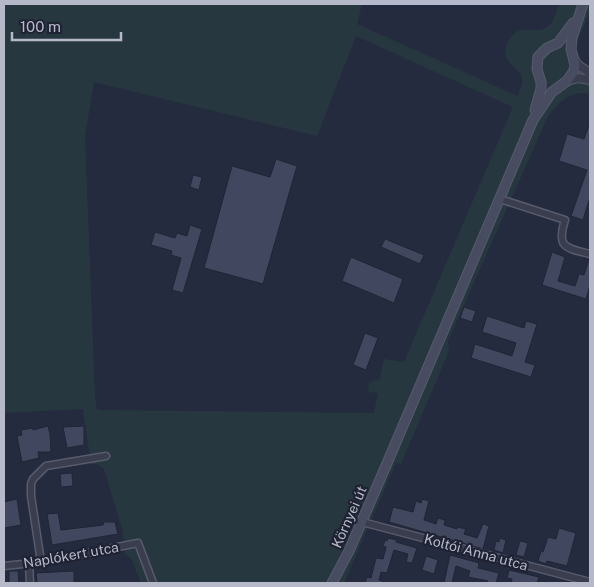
<svg xmlns="http://www.w3.org/2000/svg" width="594" height="587" font-family="'Public Sans',sans-serif">
<rect width="100%" height="100%" fill="#252b3e"/>
<path fill="#27373f" fill-rule="evenodd" d="M 4,4 L 362,4 L 357,24 L 518,96 C 519,92 521,88 522,85 C 527,67 498,66 507,44 C 520,15 538,42 552,22 C 555,17 557,9 559,4 L 590,4 C 590,30 560,44 590,68 L 590,94 C 569,89 561,102 548,116 L 448,341 L 449,351 L 401,464 L 396,463 L 344,583 L 141,583 L 132,560 L 124,553 L 123,532 L 104,469 L 97,464 L 91,464 L 83,409 L 4,413 ZM 356,36 L 513,107 L 404,362 L 384,359 L 380,379 L 369,383 L 368,392 L 378,393 L 374,413 L 97,410 L 95,396 L 85,136 L 94,82 L 317,136 Z"/>
<g fill="#41475e" stroke="#202435">
<path d="M 589,125 L 590,125 L 590,197 L 583,220 L 571,216 L 587,170 L 559,161 L 567,134 L 584,139 Z"/>
<path d="M 276,159 L 297,166 L 263,284 L 204,268 L 232,166 L 270,177 Z"/>
<path d="M 193,175 L 202,177 L 199,190 L 190,187 Z"/>
<path d="M 190,225 L 202,229 L 183,293 L 172,290 L 181,258 L 171,255 L 172,251 L 151,245 L 155,232 L 175,238 L 177,233 L 187,236 Z"/>
<path d="M 385,239 L 424,255 L 420,264 L 381,247 Z"/>
<path d="M 552,252 L 565,257 L 558,281 L 575,286 L 579,274 L 584,275 L 589,259 L 590,259 L 590,285 L 586,299 L 542,285 Z"/>
<path d="M 351,257 L 403,279 L 394,303 L 342,281 Z"/>
<path d="M 464,307 L 476,311 L 472,322 L 460,318 Z"/>
<path d="M 487,316 L 524,328 L 526,321 L 537,324 L 525,362 L 535,365 L 531,377 L 471,358 L 475,344 L 512,356 L 516,343 L 482,332 Z"/>
<path d="M 365,333 L 378,338 L 366,370 L 353,365 Z"/>
<path d="M 48,426 L 50,434 L 51,452 L 38,452 L 39,458 L 22,462 L 17,436 L 22,435 L 21,430 L 33,428 L 33,430 Z"/>
<path d="M 84,426 L 84,445 L 67,448 L 63,427 Z"/>
<path d="M 72,473 L 73,486 L 61,487 L 60,474 Z"/>
<path d="M 17,499 L 21,525 L 4,528 L 4,502 Z"/>
<path d="M 422,499 L 429,501 L 424,520 L 436,524 L 438,518 L 445,520 L 444,525 L 457,529 L 457,527 L 466,529 L 464,534 L 477,538 L 483,524 L 489,526 L 483,549 L 389,522 L 393,507 L 413,512 L 416,501 L 421,503 Z"/>
<path d="M 58,513 L 61,530 L 103,525 L 104,522 L 115,522 L 118,534 L 52,545 L 47,514 Z"/>
<path d="M 559,528 L 576,533 L 567,566 L 547,561 L 546,564 L 538,561 L 541,551 L 543,552 L 548,537 L 556,539 Z"/>
<path d="M 388,538 L 397,540 L 396,542 L 417,548 L 412,563 L 406,562 L 408,554 L 394,550 L 387,573 L 381,572 L 379,580 L 385,582 L 384,583 L 365,583 L 367,577 L 371,578 L 376,558 L 383,559 L 386,547 L 383,546 L 385,540 L 387,541 Z"/>
<path d="M 500,538 L 506,540 L 503,553 L 494,550 L 496,541 L 499,542 Z"/>
<path d="M 520,541 L 528,543 L 524,557 L 516,555 Z"/>
<path d="M 450,555 L 479,563 L 478,568 L 499,573 L 496,583 L 487,583 L 488,581 L 468,577 L 470,571 L 456,566 L 452,583 L 444,583 Z"/>
<path d="M 426,556 L 438,560 L 434,574 L 422,570 Z"/>
<path d="M 509,570 L 539,577 L 537,583 L 511,583 L 512,579 L 507,578 Z"/>
<path d="M 9,571 L 18,571 L 19,583 L 9,583 Z"/>
<path d="M 74,571 L 74,583 L 37,583 L 36,573 Z"/>
</g>
<g fill="none" stroke-linecap="round" stroke-linejoin="round">
<defs>
<g id="minor">
<path d="M 500,199 L 565,220 C 556,248 566,248 590,254"/>
<path d="M 362,522 L 590,582"/>
<path d="M 41,562 L 31,496 L 31,484 L 33,479 L 46,466 L 106,456"/>
<path d="M 29,564 L 30,583"/>
<path d="M 4,566 L 41,562 L 138,543 L 153,583"/>
</g>
<g id="tertiary">
<path d="M 574,59 L 578,65 L 590,73"/>
<path d="M 567,81 L 578,78 L 590,80"/>
</g>
<g id="secondary">
<path d="M 535,110 L 541,89 L 541,82 L 537,69 L 538,57 L 547,48 L 558,43 L 573,23"/>
<path d="M 332,583 L 349,551 L 388,461 L 533,120 L 552,92 L 567,81 L 574,71 L 575,65 L 571,49 L 572,38 L 583,4"/>
</g>
</defs>
<use href="#minor" stroke="#575b6c" stroke-width="9"/>
<use href="#tertiary" stroke="#575b6c" stroke-width="10"/>
<use href="#secondary" stroke="#575b6c" stroke-width="11"/>
<use href="#minor" stroke="#393d4e" stroke-width="6"/>
<use href="#tertiary" stroke="#393d4e" stroke-width="8"/>
<use href="#secondary" stroke="#474c61" stroke-width="9"/>
</g>
<g text-anchor="middle" stroke-width="4.5" stroke-linejoin="round" paint-order="stroke">
<g font-size="14" fill="#b5b9c9" stroke="#1e2233">
<text transform="translate(349 517) rotate(-66)" y="5">Környei út</text>
<text transform="translate(476 552) rotate(15)" y="5">Koltói Anna utca</text>
<text transform="translate(71 555) rotate(-10)" y="5">Naplókert utca</text>
</g>
</g>
<rect width="594" height="587" fill="none" stroke="#b5b9c9" stroke-width="10"/>
<path d="M12 32v8h109v-8" fill="none" stroke="#b5b9c9" stroke-width="2.5"/>
<text x="20" y="32" font-size="15" fill="#b5b9c9" stroke="#1e2233" stroke-width="4" paint-order="stroke">100 m</text>
</svg>
